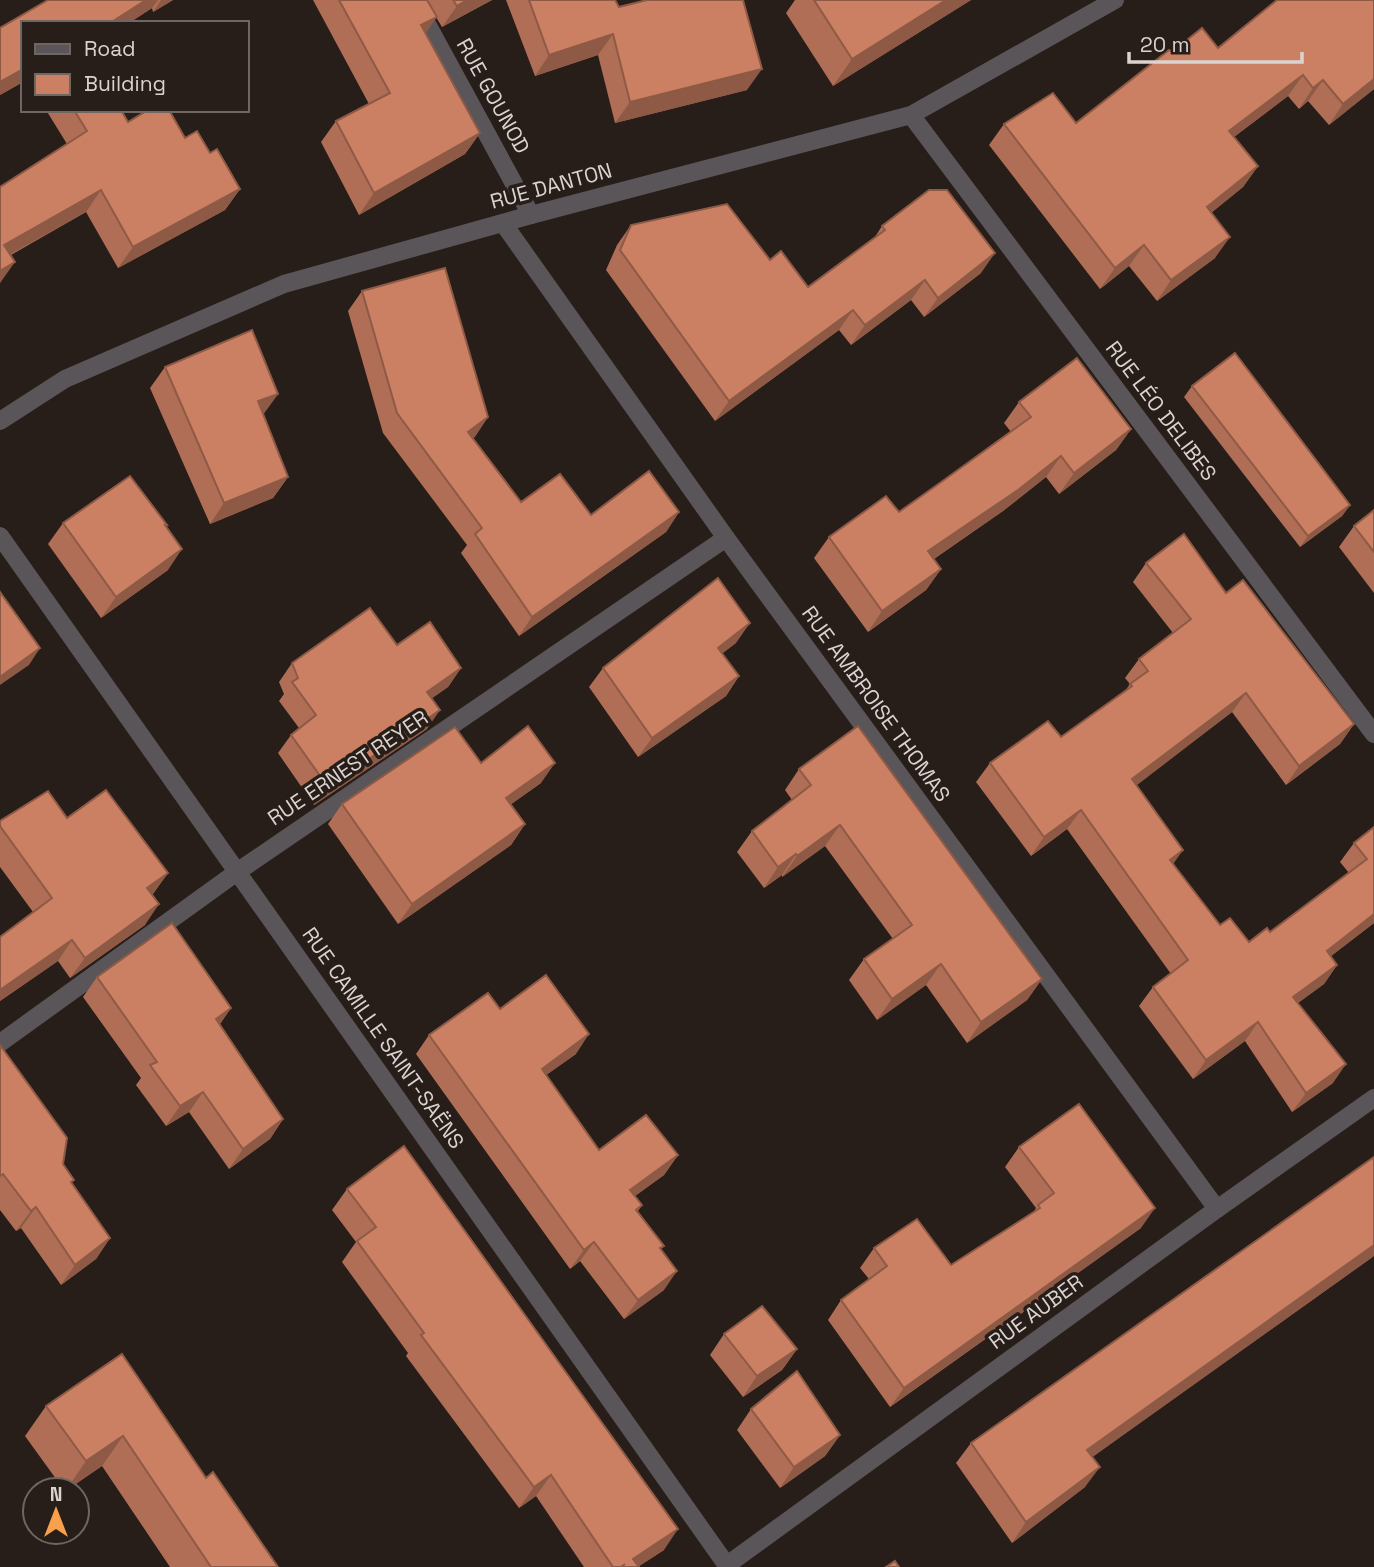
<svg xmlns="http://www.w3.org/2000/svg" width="1374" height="1567" font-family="'Space Grotesk',sans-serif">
<rect width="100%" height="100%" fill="#271d19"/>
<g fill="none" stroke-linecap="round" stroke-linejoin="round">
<g stroke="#5a5558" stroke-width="18">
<path d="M 414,0 L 531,215"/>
<path d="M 911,115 L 1374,734"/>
<path d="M 503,223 L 726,538 L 1217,1209"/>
<path d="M 0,421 L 65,379 L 284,284 L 531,215 L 911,115 L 1115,0"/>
<path d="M 0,536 L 728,1567"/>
<path d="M 0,1043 L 237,872 L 726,538"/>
<path d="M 727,1565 L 1217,1209 L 1374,1098"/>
</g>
</g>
<g fill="#af6e55">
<path d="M 48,0 L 173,0 L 153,12 L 152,8 L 129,23 L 23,23 L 23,82 L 0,95 L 0,28 Z"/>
<path d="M 313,0 L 492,0 L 442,27 L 436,17 L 425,33 L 480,133 L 465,154 L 359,215 L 321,142 L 336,121 L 369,104 Z"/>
<path d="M 506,0 L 615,0 L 619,7 L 747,90 L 615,123 L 598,55 L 535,76 Z"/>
<path d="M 795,0 L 971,0 L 833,86 L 786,13 Z"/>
<path d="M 1218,48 L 1374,89 L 1329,125 L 1308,101 L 1299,109 L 1288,96 L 1234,137 L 1258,166 L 1243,187 L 1211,213 L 1215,258 L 1157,301 L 1129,266 L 1100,289 L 989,145 L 1004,124 L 1076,123 L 1172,52 Z"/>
<path d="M 46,110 L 121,110 L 128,122 L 185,138 L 210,153 L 240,189 L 225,210 L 118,268 L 86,212 L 11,255 L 0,283 L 0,187 L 67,144 Z"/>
<path d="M 631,225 L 770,260 L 808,287 L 873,240 L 882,226 L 981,273 L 924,317 L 911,300 L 851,345 L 839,330 L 715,421 L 606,270 L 617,245 Z"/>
<path d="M 362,291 L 488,417 L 473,438 L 521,502 L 591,515 L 679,512 L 666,532 L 519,636 L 461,553 L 467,545 L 383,433 L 348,311 Z"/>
<path d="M 165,367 L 278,394 L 263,414 L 288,477 L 273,498 L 210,524 L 150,388 Z"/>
<path d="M 1192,386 L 1350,505 L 1342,516 L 1300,547 L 1184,397 Z"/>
<path d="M 1019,402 L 1131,429 L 1116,450 L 1059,494 L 1046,477 L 1003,511 L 934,559 L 941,569 L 926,590 L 868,632 L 814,558 L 829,537 L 899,512 L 1011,432 L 1004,423 Z"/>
<path d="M 1374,510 L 1374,593 L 1339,547 L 1354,526 Z"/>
<path d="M 63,523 L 167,525 L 166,526 L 168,570 L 101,618 L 48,544 Z"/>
<path d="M 1146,563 L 1226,593 L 1354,724 L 1340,744 L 1286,785 L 1232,712 L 1136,785 L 1173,864 L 1220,925 L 1249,942 L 1270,932 L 1349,873 L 1340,862 L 1354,843 L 1374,827 L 1374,923 L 1331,956 L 1337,965 L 1324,984 L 1298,1003 L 1333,1083 L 1292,1112 L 1245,1041 L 1193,1079 L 1139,1006 L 1153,987 L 1171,974 L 1067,829 L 1031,856 L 976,782 L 990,763 L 1061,737 L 1125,691 L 1130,684 L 1125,678 L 1139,659 L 1173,633 L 1133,582 Z"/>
<path d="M 736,643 L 722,653 L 739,676 L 726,696 L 638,757 L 589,687 L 603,668 Z"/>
<path d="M 397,645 L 461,668 L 448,687 L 432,698 L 427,729 L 314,805 L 278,753 L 291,735 L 299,728 L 279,701 L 284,694 L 279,682 L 292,663 Z"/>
<path d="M 481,763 L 541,783 L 511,804 L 525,824 L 511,845 L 398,924 L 328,824 L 342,804 Z"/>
<path d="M 799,769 L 1042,979 L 1027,1000 L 967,1043 L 926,985 L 877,1020 L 849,980 L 864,959 L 893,939 L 825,846 L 782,877 L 782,875 L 764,888 L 737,852 L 752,831 L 792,800 L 785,790 Z"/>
<path d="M 67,818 L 168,873 L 152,895 L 145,925 L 70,978 L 58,961 L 0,1001 L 0,937 L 33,912 L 0,867 L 0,821 Z"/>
<path d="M 97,977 L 231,1008 L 220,1024 L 283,1119 L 270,1139 L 229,1169 L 189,1112 L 166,1126 L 136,1085 L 141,1078 L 83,997 Z"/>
<path d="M 500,1009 L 576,1054 L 546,1075 L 599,1150 L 678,1155 L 664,1175 L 635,1196 L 642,1205 L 638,1211 L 664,1246 L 661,1249 L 664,1290 L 624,1319 L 580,1261 L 570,1269 L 416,1054 L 429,1035 Z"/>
<path d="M 0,1045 L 63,1164 L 72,1183 L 110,1238 L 96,1259 L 61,1285 L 21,1228 L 16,1231 L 0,1210 Z"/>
<path d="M 1019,1147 L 1141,1228 L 890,1407 L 828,1320 L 841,1300 L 869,1279 L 860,1268 L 874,1248 L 951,1265 L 1033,1213 L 1036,1208 L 1005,1167 Z"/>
<path d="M 347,1189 L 664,1550 L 639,1566 L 639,1567 L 584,1567 L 536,1496 L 519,1508 L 406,1356 L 408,1353 L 342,1262 L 356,1242 L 332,1210 Z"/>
<path d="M 1374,1256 L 1092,1457 L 1085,1487 L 1012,1543 L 956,1463 L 971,1443 Z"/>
<path d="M 724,1334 L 797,1349 L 782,1370 L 743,1397 L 710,1355 Z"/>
<path d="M 122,1354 L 206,1478 L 278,1567 L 170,1567 L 102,1466 L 67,1490 L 64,1490 L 25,1436 L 46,1406 Z"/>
<path d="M 751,1409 L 840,1435 L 825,1456 L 780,1488 L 737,1430 Z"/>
</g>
<g fill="#8e5a45">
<path d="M 146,0 L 158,0 L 152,8 L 129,23 L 110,23 Z"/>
<path d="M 161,0 L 173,0 L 153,12 Z"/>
<path d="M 467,0 L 492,0 L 442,27 L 457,6 Z"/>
<path d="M 946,0 L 971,0 L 833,86 L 852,59 Z"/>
<path d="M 437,17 L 422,38 L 421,25 Z"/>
<path d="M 613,34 L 598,55 L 535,76 L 549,55 Z"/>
<path d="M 23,69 L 23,82 L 0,95 L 0,82 Z"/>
<path d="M 762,69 L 747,90 L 615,123 L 630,102 Z"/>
<path d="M 1303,75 L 1288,96 L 1214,152 L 1229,131 Z"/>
<path d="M 1374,79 L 1374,89 L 1329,125 L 1343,104 Z"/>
<path d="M 1323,80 L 1308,101 L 1299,109 L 1313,88 Z"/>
<path d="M 480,133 L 465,154 L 359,215 L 374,193 Z"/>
<path d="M 1258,166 L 1243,187 L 1192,228 L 1207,207 Z"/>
<path d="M 240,189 L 225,210 L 118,268 L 133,247 Z"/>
<path d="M 101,190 L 86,212 L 0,260 L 4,245 Z"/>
<path d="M 1230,237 L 1215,258 L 1157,301 L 1171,280 Z"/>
<path d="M 1144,245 L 1129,266 L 1100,289 L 1115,268 Z"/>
<path d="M 995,253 L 981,273 L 924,317 L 938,298 Z"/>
<path d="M 15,262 L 0,283 L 0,271 Z"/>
<path d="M 925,280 L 911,300 L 851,345 L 865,325 Z"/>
<path d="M 853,310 L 839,330 L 715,421 L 729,401 Z"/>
<path d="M 278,394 L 263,415 L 258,401 Z"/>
<path d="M 488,417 L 475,437 L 455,452 L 468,432 Z"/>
<path d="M 1131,429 L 1116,450 L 1059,494 L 1074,473 Z"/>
<path d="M 1061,456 L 1046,477 L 1003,511 L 914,572 L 928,551 Z"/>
<path d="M 288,477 L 273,498 L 210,524 L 224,503 Z"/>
<path d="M 1350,505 L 1342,516 L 1300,547 L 1308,536 Z"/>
<path d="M 679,512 L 666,532 L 519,636 L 532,617 Z"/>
<path d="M 182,549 L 168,570 L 101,618 L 116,597 Z"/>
<path d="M 941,569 L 926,590 L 868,632 L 882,611 Z"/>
<path d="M 750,623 L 736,643 L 705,667 L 718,648 Z"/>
<path d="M 40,648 L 29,665 L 0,685 L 0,677 Z"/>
<path d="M 461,668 L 448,687 L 414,711 L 427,692 Z"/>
<path d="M 739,676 L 726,696 L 638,757 L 652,738 Z"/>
<path d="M 1246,693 L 1232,712 L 1119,799 L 1132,779 Z"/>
<path d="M 440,710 L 427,729 L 314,805 L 328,787 Z"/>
<path d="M 1354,724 L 1340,744 L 1286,785 L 1299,766 Z"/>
<path d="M 555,763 L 541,783 L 492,818 L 506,798 Z"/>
<path d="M 1081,810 L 1067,829 L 1031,856 L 1044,837 Z"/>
<path d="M 525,824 L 511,845 L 398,924 L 412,904 Z"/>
<path d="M 840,825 L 825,846 L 782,877 L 797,856 Z"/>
<path d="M 1183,850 L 1169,870 L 1170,860 Z"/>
<path d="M 796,854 L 782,875 L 764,888 L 778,867 Z"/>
<path d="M 168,873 L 153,894 L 133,908 L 147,888 Z"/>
<path d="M 159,904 L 145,925 L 70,978 L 85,958 Z"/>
<path d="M 1374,914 L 1374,923 L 1313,970 L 1327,951 Z"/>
<path d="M 72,940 L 58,961 L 0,1001 L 0,990 Z"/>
<path d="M 941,964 L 926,985 L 877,1020 L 892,999 Z"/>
<path d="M 1337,965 L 1324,984 L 1279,1016 L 1293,997 Z"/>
<path d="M 1042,979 L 1027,1000 L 967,1043 L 981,1022 Z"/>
<path d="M 231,1008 L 217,1027 L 216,1019 Z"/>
<path d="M 1258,1022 L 1245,1041 L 1193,1079 L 1206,1060 Z"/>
<path d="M 589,1034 L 576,1054 L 528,1088 L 542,1069 Z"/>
<path d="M 1346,1064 L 1333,1083 L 1292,1112 L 1306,1093 Z"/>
<path d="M 203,1092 L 189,1112 L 166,1126 L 180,1106 Z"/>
<path d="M 283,1119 L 270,1139 L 229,1169 L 243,1149 Z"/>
<path d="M 678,1155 L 664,1175 L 617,1209 L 630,1190 Z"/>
<path d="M 36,1207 L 21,1228 L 16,1231 L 31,1211 Z"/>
<path d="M 1155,1208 L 1141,1228 L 890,1407 L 904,1388 Z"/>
<path d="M 110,1238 L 96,1259 L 61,1285 L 75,1265 Z"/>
<path d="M 594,1242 L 580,1261 L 570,1269 L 584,1250 Z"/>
<path d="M 1374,1245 L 1374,1256 L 1073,1471 L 1087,1450 Z"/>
<path d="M 677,1271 L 664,1290 L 624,1319 L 638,1300 Z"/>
<path d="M 797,1349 L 782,1370 L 743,1397 L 757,1376 Z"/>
<path d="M 840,1435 L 825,1456 L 780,1488 L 794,1467 Z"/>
<path d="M 123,1436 L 102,1466 L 66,1490 L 86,1461 Z"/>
<path d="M 1100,1467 L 1085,1487 L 1012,1543 L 1026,1522 Z"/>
<path d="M 551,1475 L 536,1496 L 519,1508 L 534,1487 Z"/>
<path d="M 678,1529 L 664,1550 L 638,1567 L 633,1559 Z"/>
</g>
<g fill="#cb8063" stroke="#8e5a45" stroke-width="2">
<path d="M 48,0 L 146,0 L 110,23 L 23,23 L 23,69 L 0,82 L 0,28 Z"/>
<path d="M 339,0 L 427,0 L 437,17 L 421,25 L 480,133 L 374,193 L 336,121 L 390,93 Z"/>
<path d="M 453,0 L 467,0 L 457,6 Z"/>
<path d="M 529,0 L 615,0 L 619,7 L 647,0 L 743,0 L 762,69 L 630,102 L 613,34 L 549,55 Z"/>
<path d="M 814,0 L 946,0 L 852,59 Z"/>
<path d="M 1277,0 L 1374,0 L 1374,79 L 1343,104 L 1323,80 L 1313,88 L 1303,75 L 1229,131 L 1258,166 L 1207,207 L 1230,237 L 1171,280 L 1144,245 L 1115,268 L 1004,124 L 1053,93 L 1076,123 L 1169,50 L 1172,52 L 1202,28 L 1218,48 Z"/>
<path d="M 74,110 L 121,110 L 128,122 L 148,110 L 169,110 L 185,138 L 197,131 L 210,153 L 217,149 L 240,189 L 133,247 L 101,190 L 4,245 L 15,262 L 0,271 L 0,187 L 87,131 Z"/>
<path d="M 929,190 L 947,190 L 995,253 L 938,298 L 925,280 L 865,325 L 853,310 L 729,401 L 620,250 L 631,225 L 727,204 L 770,260 L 781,251 L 808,287 L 885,230 L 882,226 Z"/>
<path d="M 445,268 L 488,417 L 468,432 L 521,502 L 560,474 L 591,515 L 649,471 L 679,512 L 532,617 L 475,534 L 482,528 L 397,413 L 362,291 Z"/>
<path d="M 252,330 L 278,394 L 258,401 L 288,477 L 224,503 L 165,367 Z"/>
<path d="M 1235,353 L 1350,505 L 1308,536 L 1192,386 Z"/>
<path d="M 1077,358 L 1131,429 L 1074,473 L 1061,456 L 1018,490 L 928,551 L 941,569 L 882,611 L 829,537 L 886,496 L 899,512 L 944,480 L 1031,417 L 1019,402 Z"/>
<path d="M 130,476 L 167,525 L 165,525 L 182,549 L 116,597 L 63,523 Z"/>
<path d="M 1374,510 L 1374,552 L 1354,526 Z"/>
<path d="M 1184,534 L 1226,593 L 1243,580 L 1354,724 L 1299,766 L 1246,693 L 1132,779 L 1183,850 L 1170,860 L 1220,925 L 1230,918 L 1249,942 L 1267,928 L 1270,932 L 1367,859 L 1354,843 L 1374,827 L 1374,914 L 1327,951 L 1337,965 L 1293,997 L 1346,1064 L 1306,1093 L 1258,1022 L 1206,1060 L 1153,987 L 1188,960 L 1081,810 L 1044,837 L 990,763 L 1048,721 L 1061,737 L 1132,686 L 1130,684 L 1148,671 L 1139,659 L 1191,619 L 1146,563 Z"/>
<path d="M 718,578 L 750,623 L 718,648 L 739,676 L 652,738 L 603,668 Z"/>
<path d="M 0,592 L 40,648 L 0,677 Z"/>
<path d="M 370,608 L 397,645 L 430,622 L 461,668 L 427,692 L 440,710 L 328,787 L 291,735 L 316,715 L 292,682 L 298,678 L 292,663 Z"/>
<path d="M 528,726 L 555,763 L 506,798 L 525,824 L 412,904 L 342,804 L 455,727 L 481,763 Z"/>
<path d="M 858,726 L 1042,979 L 981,1022 L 941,964 L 892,999 L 864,959 L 912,925 L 840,825 L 797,856 L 796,854 L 778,867 L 752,831 L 811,785 L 799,769 Z"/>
<path d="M 106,790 L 168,873 L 147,888 L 159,904 L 85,958 L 72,940 L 0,990 L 0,937 L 52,898 L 0,826 L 0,821 L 48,791 L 67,818 Z"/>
<path d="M 172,923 L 231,1008 L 216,1019 L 283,1119 L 243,1149 L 203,1092 L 180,1106 L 150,1065 L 157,1062 L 97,977 Z"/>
<path d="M 546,975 L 589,1034 L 542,1069 L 599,1150 L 646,1115 L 678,1155 L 630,1190 L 642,1205 L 636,1210 L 664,1246 L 660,1248 L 677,1271 L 638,1300 L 594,1242 L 584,1250 L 429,1035 L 488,993 L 500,1009 Z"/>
<path d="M 0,1045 L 67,1138 L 63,1164 L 74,1180 L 71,1182 L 110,1238 L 75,1265 L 36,1207 L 31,1211 L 3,1174 L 0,1176 Z"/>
<path d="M 1079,1104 L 1155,1208 L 904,1388 L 841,1300 L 887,1266 L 874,1248 L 917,1219 L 951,1265 L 1040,1208 L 1038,1205 L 1054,1193 L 1019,1147 Z"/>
<path d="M 404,1146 L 678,1529 L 633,1559 L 639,1567 L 621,1567 L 625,1564 L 621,1567 L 613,1567 L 551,1475 L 534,1487 L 421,1335 L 424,1333 L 357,1241 L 376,1227 L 347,1189 Z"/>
<path d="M 1374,1157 L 1374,1245 L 1087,1450 L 1100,1467 L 1026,1522 L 971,1443 Z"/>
<path d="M 762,1306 L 797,1349 L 757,1376 L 724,1334 Z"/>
<path d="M 122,1354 L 206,1478 L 213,1472 L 278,1567 L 211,1567 L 123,1436 L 86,1461 L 46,1406 Z"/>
<path d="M 797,1371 L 840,1435 L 794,1467 L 751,1409 Z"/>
<path d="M 895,1561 L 899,1567 L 886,1567 Z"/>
</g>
<g text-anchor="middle" stroke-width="7" stroke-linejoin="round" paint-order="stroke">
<g font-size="21" fill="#dad3d0" stroke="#271d19">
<text transform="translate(493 96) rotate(61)" y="7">RUE GOUNOD</text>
<text transform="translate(551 186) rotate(-15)" y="7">RUE DANTON</text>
<text transform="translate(1161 411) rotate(53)" y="7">RUE LÉO DELIBES</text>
<text transform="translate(876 704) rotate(54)" y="7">RUE AMBROISE THOMAS</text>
<text transform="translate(348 768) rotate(-34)" y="7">RUE ERNEST REYER</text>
<text transform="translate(383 1038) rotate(55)" y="7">RUE CAMILLE SAINT-SAËNS</text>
<text transform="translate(1036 1312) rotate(-36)" y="7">RUE AUBER</text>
</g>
</g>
<rect x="21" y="21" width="228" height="91" fill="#271d19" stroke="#6f6662" stroke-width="2"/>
<rect x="35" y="44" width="35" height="10" fill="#5a5558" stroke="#6f6662" stroke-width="2"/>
<text x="84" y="56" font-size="21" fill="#dad3d0">Road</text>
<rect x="35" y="74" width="35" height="21" fill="#cb8063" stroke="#6f6662" stroke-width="2"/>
<text x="84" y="91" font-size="21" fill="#dad3d0">Building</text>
<g transform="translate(56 1511)"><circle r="33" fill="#271d19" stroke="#6f6662" stroke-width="2"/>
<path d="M0-5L12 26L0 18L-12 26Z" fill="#f9a04c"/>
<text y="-10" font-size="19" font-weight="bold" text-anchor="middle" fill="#dad3d0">N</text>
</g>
<path d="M1129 52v10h173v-10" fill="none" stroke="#dad3d0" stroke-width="3.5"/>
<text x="1140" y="52" font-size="21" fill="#dad3d0" stroke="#271d19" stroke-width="5" paint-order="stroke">20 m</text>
</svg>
